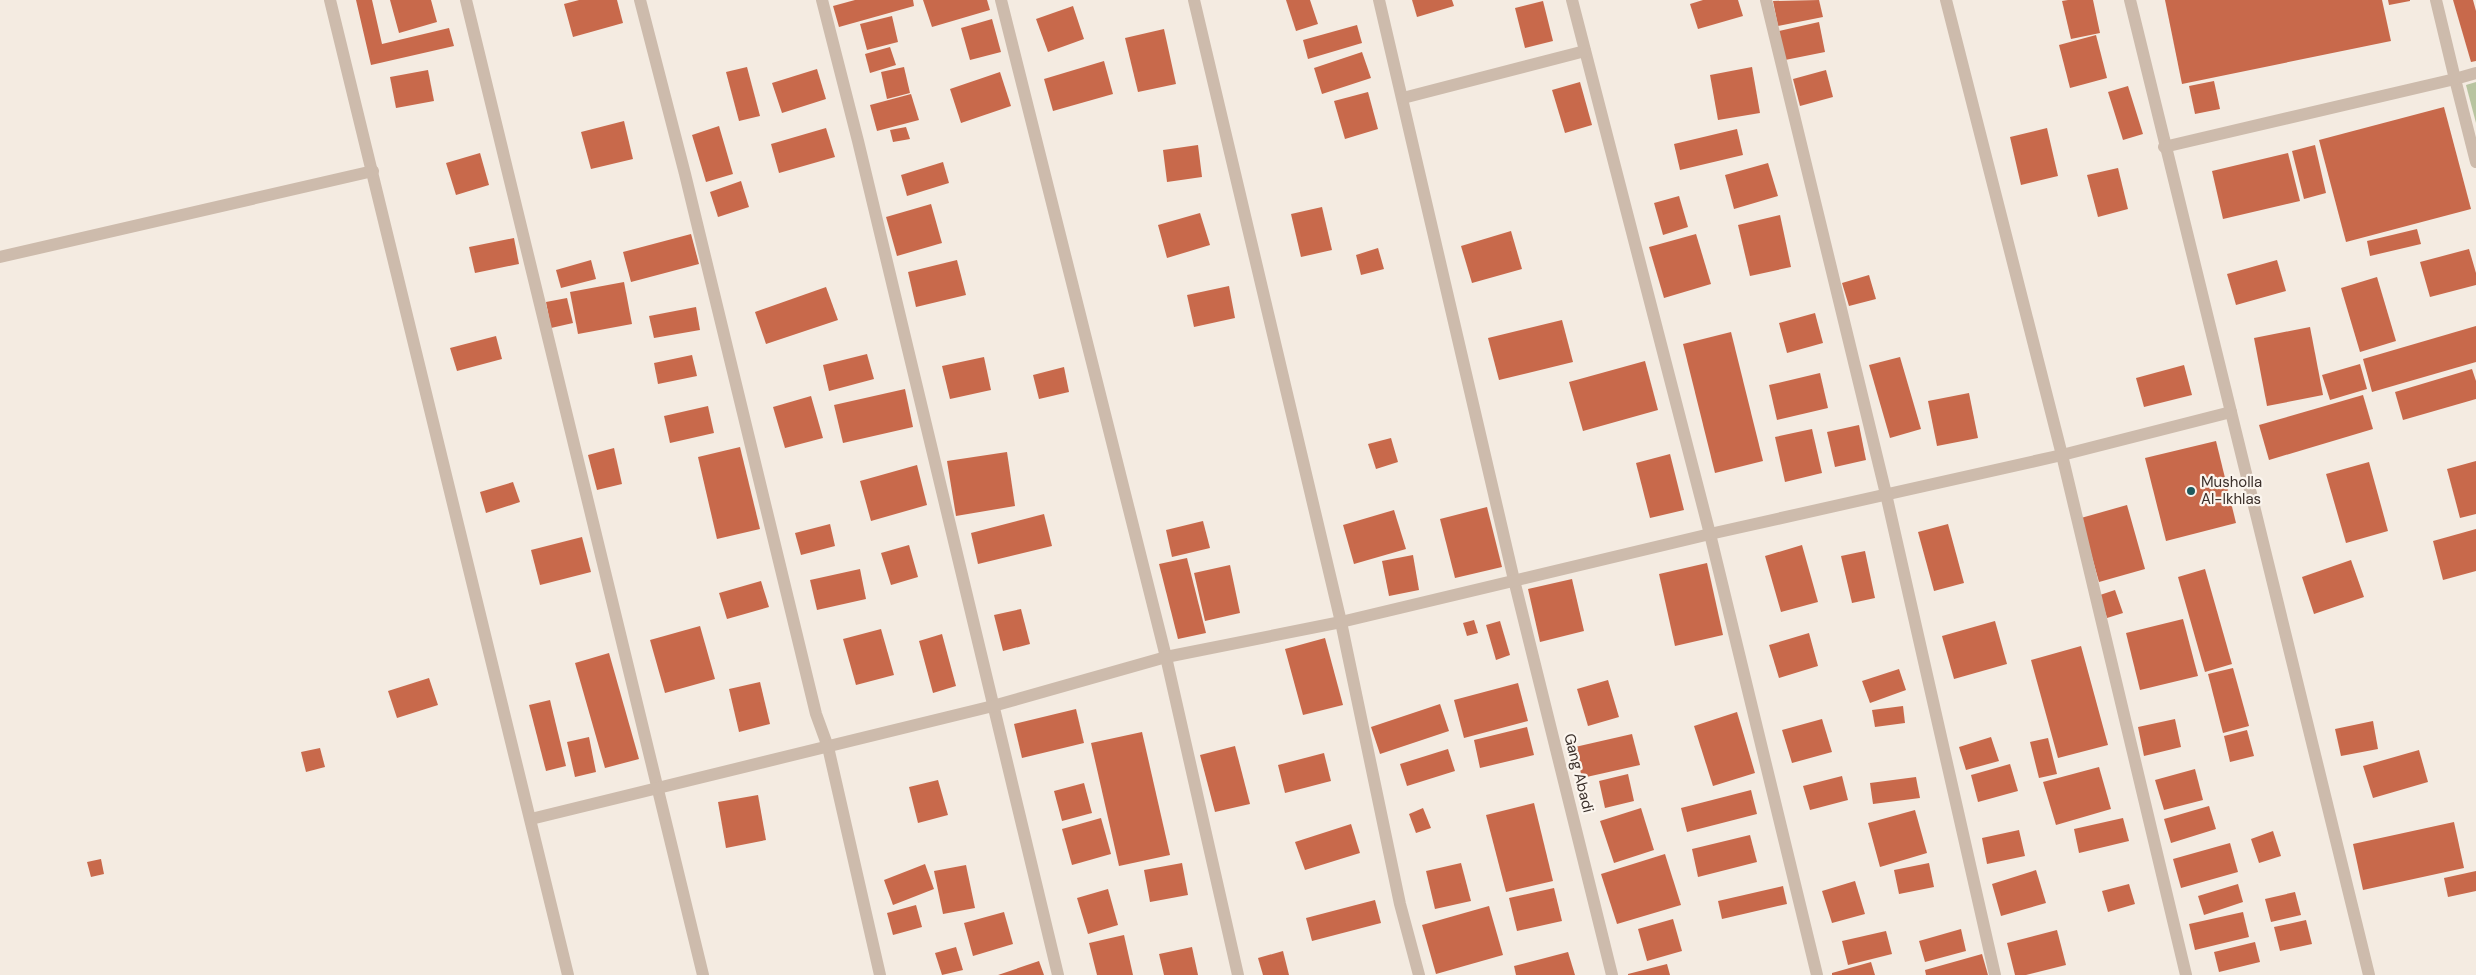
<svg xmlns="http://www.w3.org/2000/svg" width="2476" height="975" font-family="'DM Sans',sans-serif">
<rect width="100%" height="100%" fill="#f4ebe1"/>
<path fill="#b8c4a0" d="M 2476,82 L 2476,123 L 2466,85 Z"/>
<g fill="#c8694b">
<path d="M 356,0 L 372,0 L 382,44 L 449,28 L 454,46 L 371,65 Z"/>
<path d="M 390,0 L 431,0 L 437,22 L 399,33 Z"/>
<path d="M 579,0 L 617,0 L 623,23 L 573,37 L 564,4 Z"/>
<path d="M 855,0 L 913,0 L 914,6 L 839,27 L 833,6 Z"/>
<path d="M 923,0 L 987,0 L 990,10 L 932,27 Z"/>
<path d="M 1286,0 L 1310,0 L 1318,24 L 1296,31 Z"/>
<path d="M 1412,0 L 1452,0 L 1454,6 L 1417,17 Z"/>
<path d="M 1703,0 L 1738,0 L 1743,16 L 1698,29 L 1690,4 Z"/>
<path d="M 1819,0 L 1823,17 L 1778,26 L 1773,1 Z"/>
<path d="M 2068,0 L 2093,0 L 2100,33 L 2071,39 L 2062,1 Z"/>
<path d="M 2165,0 L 2382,0 L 2391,41 L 2182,84 Z"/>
<path d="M 2388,0 L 2410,0 L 2410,1 L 2389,5 Z"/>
<path d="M 2453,0 L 2473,0 L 2476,11 L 2476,61 L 2471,62 Z"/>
<path d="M 1543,1 L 1553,41 L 1525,48 L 1515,8 Z"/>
<path d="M 1073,6 L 1084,39 L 1048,52 L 1036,19 Z"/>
<path d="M 892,16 L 898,42 L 867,50 L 860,24 Z"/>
<path d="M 992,19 L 1001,52 L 970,60 L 961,28 Z"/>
<path d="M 1819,22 L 1825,52 L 1785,60 L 1779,31 Z"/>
<path d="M 1357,25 L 1362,43 L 1308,59 L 1303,40 Z"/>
<path d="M 1164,29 L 1176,84 L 1138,92 L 1125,38 Z"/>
<path d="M 2096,35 L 2107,78 L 2070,88 L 2059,45 Z"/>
<path d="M 890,47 L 896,65 L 870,73 L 865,54 Z"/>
<path d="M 1362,52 L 1371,78 L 1322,94 L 1314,68 Z"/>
<path d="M 1104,61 L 1113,94 L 1053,111 L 1044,79 Z"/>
<path d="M 747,67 L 760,116 L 739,121 L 726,72 Z"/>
<path d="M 904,67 L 910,93 L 887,99 L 881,72 Z"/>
<path d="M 1752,67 L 1760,113 L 1718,120 L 1710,75 Z"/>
<path d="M 817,69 L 826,99 L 782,113 L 772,83 Z"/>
<path d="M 428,70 L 434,101 L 396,108 L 390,77 Z"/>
<path d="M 1826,70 L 1833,97 L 1800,106 L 1793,79 Z"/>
<path d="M 1000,72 L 1011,106 L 961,123 L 950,89 Z"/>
<path d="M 2214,81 L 2220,109 L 2195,114 L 2189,86 Z"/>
<path d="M 1580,82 L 1592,125 L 1565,133 L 1552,90 Z"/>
<path d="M 2128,86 L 2143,134 L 2123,140 L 2108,92 Z"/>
<path d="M 1368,92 L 1378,129 L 1345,139 L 1334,101 Z"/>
<path d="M 911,94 L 919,120 L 877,131 L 870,105 Z"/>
<path d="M 2444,107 L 2471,209 L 2346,242 L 2319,140 Z"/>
<path d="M 624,121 L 633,159 L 591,169 L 581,132 Z"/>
<path d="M 719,126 L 733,174 L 706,182 L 692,135 Z"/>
<path d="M 906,127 L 910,139 L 893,142 L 890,130 Z"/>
<path d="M 826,128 L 835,157 L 779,173 L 771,144 Z"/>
<path d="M 2047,128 L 2058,176 L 2021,185 L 2010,137 Z"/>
<path d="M 1737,129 L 1743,155 L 1680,170 L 1674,144 Z"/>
<path d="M 1198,145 L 1202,177 L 1167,182 L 1163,150 Z"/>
<path d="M 2315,145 L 2326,193 L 2304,199 L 2292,151 Z"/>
<path d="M 480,153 L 489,185 L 456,195 L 446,163 Z"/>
<path d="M 2288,153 L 2300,201 L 2223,219 L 2212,171 Z"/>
<path d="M 943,162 L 949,183 L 907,196 L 901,175 Z"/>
<path d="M 1768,163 L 1778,196 L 1734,209 L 1725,175 Z"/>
<path d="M 2118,168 L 2128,209 L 2098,217 L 2087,175 Z"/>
<path d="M 741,181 L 749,207 L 718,217 L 710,192 Z"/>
<path d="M 1679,196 L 1688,227 L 1663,235 L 1654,203 Z"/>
<path d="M 931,204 L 942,243 L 897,256 L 886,217 Z"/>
<path d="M 1322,207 L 1332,250 L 1301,257 L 1291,214 Z"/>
<path d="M 1200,213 L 1210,245 L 1167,258 L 1158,225 Z"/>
<path d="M 1780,215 L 1791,267 L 1750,276 L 1738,225 Z"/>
<path d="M 2417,229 L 2421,244 L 2370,256 L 2367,241 Z"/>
<path d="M 1511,231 L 1522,269 L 1472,283 L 1461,246 Z"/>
<path d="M 691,234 L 699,264 L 631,282 L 623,252 Z"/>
<path d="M 1696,234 L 1711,284 L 1664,298 L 1649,247 Z"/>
<path d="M 514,238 L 519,264 L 475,273 L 469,247 Z"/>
<path d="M 1378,248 L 1384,269 L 1361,275 L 1356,255 Z"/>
<path d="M 2469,249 L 2476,273 L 2476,285 L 2430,297 L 2420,262 Z"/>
<path d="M 591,260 L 596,279 L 561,288 L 556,270 Z"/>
<path d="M 957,260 L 966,295 L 916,307 L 908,272 Z"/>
<path d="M 2277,260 L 2286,291 L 2236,305 L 2227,274 Z"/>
<path d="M 1869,275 L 1876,299 L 1849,306 L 1842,283 Z"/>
<path d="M 2377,277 L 2396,341 L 2360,352 L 2341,288 Z"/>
<path d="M 624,282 L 632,324 L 578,334 L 570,292 Z"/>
<path d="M 1229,286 L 1235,318 L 1194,327 L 1187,295 Z"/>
<path d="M 826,287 L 838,320 L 766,344 L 755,312 Z"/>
<path d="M 567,298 L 573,323 L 551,328 L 546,302 Z"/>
<path d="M 696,307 L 700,330 L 654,338 L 649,316 Z"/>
<path d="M 1815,313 L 1823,343 L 1787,353 L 1779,323 Z"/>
<path d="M 1562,320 L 1573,362 L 1499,380 L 1488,338 Z"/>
<path d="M 2476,326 L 2476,362 L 2372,392 L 2363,359 Z"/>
<path d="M 2310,327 L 2323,395 L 2267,406 L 2254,338 Z"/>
<path d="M 1731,332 L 1763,461 L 1715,473 L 1683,344 Z"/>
<path d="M 496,336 L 502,359 L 457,371 L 450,348 Z"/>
<path d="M 867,354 L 874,379 L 829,391 L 823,365 Z"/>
<path d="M 692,355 L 697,376 L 658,384 L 654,363 Z"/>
<path d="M 984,357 L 991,390 L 950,399 L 942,366 Z"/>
<path d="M 1900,357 L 1921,429 L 1890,438 L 1869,365 Z"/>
<path d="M 1645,361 L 1658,410 L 1583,431 L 1569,382 Z"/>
<path d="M 2360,364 L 2367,389 L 2330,400 L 2322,375 Z"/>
<path d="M 2184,365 L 2192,395 L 2144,407 L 2136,378 Z"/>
<path d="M 1064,367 L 1069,392 L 1039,399 L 1033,375 Z"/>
<path d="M 2472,369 L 2476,381 L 2476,399 L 2403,420 L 2395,392 Z"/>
<path d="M 1820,373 L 1828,408 L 1777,420 L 1769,385 Z"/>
<path d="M 905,389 L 913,427 L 843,443 L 834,405 Z"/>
<path d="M 1969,393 L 1978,438 L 1937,446 L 1928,401 Z"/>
<path d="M 2363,395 L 2373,429 L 2269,460 L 2259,425 Z"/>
<path d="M 811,396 L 823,438 L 785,448 L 773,407 Z"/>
<path d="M 708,406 L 714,433 L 670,443 L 664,416 Z"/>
<path d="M 1859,425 L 1866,460 L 1835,467 L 1827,432 Z"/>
<path d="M 1812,429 L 1822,473 L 1785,482 L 1775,437 Z"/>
<path d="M 1391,438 L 1398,462 L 1376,469 L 1368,444 Z"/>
<path d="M 2216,441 L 2236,523 L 2166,541 L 2145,458 Z"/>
<path d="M 740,447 L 760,529 L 717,539 L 698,457 Z"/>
<path d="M 614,448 L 622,484 L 597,490 L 588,455 Z"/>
<path d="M 1007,452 L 1015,506 L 956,516 L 947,461 Z"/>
<path d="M 1670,454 L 1684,510 L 1650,518 L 1636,463 Z"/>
<path d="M 2476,461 L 2476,514 L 2460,518 L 2447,469 Z"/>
<path d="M 2369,462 L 2388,531 L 2346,543 L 2326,474 Z"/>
<path d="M 917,465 L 927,505 L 871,521 L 860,481 Z"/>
<path d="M 513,482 L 520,502 L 486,513 L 480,492 Z"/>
<path d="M 2127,505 L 2145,569 L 2099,582 L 2081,518 Z"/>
<path d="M 1487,507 L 1502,567 L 1455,578 L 1440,519 Z"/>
<path d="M 1394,510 L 1406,549 L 1354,564 L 1343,525 Z"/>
<path d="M 1044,514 L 1052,546 L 978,564 L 971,533 Z"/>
<path d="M 1203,521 L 1210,548 L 1172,557 L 1166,530 Z"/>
<path d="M 830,524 L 835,546 L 801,555 L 795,533 Z"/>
<path d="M 1948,524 L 1964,583 L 1934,591 L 1918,532 Z"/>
<path d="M 2476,529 L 2476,571 L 2443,580 L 2433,541 Z"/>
<path d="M 582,537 L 591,572 L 540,585 L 531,550 Z"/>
<path d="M 909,545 L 918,577 L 891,585 L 881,553 Z"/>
<path d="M 1802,545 L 1818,602 L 1781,612 L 1765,556 Z"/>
<path d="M 1865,551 L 1875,598 L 1852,603 L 1841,556 Z"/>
<path d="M 1413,555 L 1419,590 L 1389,596 L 1382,561 Z"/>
<path d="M 1187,558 L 1206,633 L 1178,639 L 1159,564 Z"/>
<path d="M 2351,560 L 2364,597 L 2314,614 L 2302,577 Z"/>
<path d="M 1707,563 L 1723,635 L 1675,646 L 1659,574 Z"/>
<path d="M 1230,565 L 1240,613 L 1205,621 L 1194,573 Z"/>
<path d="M 860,569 L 866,599 L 817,610 L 810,580 Z"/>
<path d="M 2205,569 L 2232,664 L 2205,672 L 2178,577 Z"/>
<path d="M 1572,579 L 1584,631 L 1540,642 L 1528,589 Z"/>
<path d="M 761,581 L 769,607 L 727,619 L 719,593 Z"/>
<path d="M 2115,590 L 2123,613 L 2107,618 L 2100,595 Z"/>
<path d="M 1021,609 L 1030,644 L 1003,651 L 994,615 Z"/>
<path d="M 2183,619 L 2198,676 L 2140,690 L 2126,633 Z"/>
<path d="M 1474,620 L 1478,633 L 1467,636 L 1463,623 Z"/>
<path d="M 1500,621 L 1510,655 L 1496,660 L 1486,625 Z"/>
<path d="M 1995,621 L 2007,664 L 1954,679 L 1942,636 Z"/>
<path d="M 700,626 L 715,679 L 665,693 L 650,640 Z"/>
<path d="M 881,629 L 894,675 L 856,685 L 843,639 Z"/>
<path d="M 1809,633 L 1818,666 L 1779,678 L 1769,645 Z"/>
<path d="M 942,634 L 956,686 L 933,693 L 919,641 Z"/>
<path d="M 1325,638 L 1343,705 L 1303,715 L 1285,649 Z"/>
<path d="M 2081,646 L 2108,745 L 2058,758 L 2031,660 Z"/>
<path d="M 609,653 L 639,759 L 605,768 L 575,663 Z"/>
<path d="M 2233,668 L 2249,726 L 2223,733 L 2208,674 Z"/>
<path d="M 1899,669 L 1906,690 L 1870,703 L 1862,681 Z"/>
<path d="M 429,678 L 438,705 L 397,718 L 388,691 Z"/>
<path d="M 1608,680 L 1619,717 L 1588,726 L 1577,689 Z"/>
<path d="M 760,682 L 770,724 L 739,732 L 729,689 Z"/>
<path d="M 1518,683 L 1528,721 L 1464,738 L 1454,700 Z"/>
<path d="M 550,700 L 566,766 L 546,771 L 529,705 Z"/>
<path d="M 1440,704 L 1449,731 L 1380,754 L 1371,727 Z"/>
<path d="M 1903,706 L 1905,723 L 1875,727 L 1872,710 Z"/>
<path d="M 1076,709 L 1084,743 L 1022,758 L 1014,724 Z"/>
<path d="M 1737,712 L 1755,773 L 1713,786 L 1694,726 Z"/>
<path d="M 1822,719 L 1832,752 L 1792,763 L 1782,730 Z"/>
<path d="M 2175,719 L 2181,747 L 2144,756 L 2138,727 Z"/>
<path d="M 2373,721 L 2378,749 L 2341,756 L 2335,729 Z"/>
<path d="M 1527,727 L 1534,755 L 1480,768 L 1474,740 Z"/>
<path d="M 2247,730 L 2254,756 L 2230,762 L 2224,736 Z"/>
<path d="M 1142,732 L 1170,855 L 1119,866 L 1091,743 Z"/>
<path d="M 1632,734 L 1640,765 L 1582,778 L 1575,747 Z"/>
<path d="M 589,737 L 596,772 L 575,777 L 567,742 Z"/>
<path d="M 1991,737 L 1999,761 L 1966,770 L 1959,747 Z"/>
<path d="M 2048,738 L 2057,774 L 2039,778 L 2030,742 Z"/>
<path d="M 1235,746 L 1250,804 L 1215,812 L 1200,755 Z"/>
<path d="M 320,748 L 325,767 L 306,772 L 301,752 Z"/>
<path d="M 1448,749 L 1455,771 L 1407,786 L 1400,764 Z"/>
<path d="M 2419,750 L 2428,782 L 2373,798 L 2363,766 Z"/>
<path d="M 1324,753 L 1331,781 L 1285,793 L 1278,765 Z"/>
<path d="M 2010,764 L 2018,791 L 1978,802 L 1971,775 Z"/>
<path d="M 2099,767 L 2111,809 L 2056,825 L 2043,782 Z"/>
<path d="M 2195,769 L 2203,800 L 2164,810 L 2155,780 Z"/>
<path d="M 1628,774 L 1634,801 L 1605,808 L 1599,781 Z"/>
<path d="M 1842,776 L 1848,800 L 1810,810 L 1803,786 Z"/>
<path d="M 1916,777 L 1920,798 L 1873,804 L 1870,783 Z"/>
<path d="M 938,780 L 948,815 L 918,823 L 909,787 Z"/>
<path d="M 1084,783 L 1092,813 L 1062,821 L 1054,791 Z"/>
<path d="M 1751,790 L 1757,814 L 1687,832 L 1681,808 Z"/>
<path d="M 758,795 L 766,840 L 726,848 L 718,802 Z"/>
<path d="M 1534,803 L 1553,881 L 1506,892 L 1486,815 Z"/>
<path d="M 2209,806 L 2216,829 L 2171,843 L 2164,819 Z"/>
<path d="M 1423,808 L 1431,828 L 1416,833 L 1409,814 Z"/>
<path d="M 1641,808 L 1654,850 L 1614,863 L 1600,821 Z"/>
<path d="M 1915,810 L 1927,853 L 1880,867 L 1868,823 Z"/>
<path d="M 1101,818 L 1111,854 L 1072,865 L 1062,829 Z"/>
<path d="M 2123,818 L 2129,841 L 2079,853 L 2074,829 Z"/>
<path d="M 2454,822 L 2464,868 L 2363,890 L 2353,844 Z"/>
<path d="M 1351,824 L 1360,853 L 1305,870 L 1295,842 Z"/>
<path d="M 2019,830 L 2025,856 L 1987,864 L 1982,838 Z"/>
<path d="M 2273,831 L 2281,856 L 2259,863 L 2251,839 Z"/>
<path d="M 1750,835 L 1757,862 L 1698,877 L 1692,849 Z"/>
<path d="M 2230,843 L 2238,872 L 2181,888 L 2173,859 Z"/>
<path d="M 1665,854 L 1681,905 L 1617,924 L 1601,874 Z"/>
<path d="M 101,859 L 104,874 L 91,877 L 87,862 Z"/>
<path d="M 1182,863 L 1188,895 L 1150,902 L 1144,870 Z"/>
<path d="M 1461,863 L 1471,901 L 1435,909 L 1426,871 Z"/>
<path d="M 1929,863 L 1934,887 L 1899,894 L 1894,870 Z"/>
<path d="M 925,864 L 934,889 L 893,905 L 884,880 Z"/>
<path d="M 966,865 L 975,908 L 943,914 L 934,871 Z"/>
<path d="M 2036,870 L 2046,903 L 2001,916 L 1992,884 Z"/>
<path d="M 2476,871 L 2476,891 L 2448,897 L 2444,878 Z"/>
<path d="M 1855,881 L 1865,914 L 1832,923 L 1822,891 Z"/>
<path d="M 2129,884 L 2135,904 L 2108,912 L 2102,891 Z"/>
<path d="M 2238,884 L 2243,902 L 2204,915 L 2198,896 Z"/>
<path d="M 1783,886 L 1787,904 L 1722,919 L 1718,901 Z"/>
<path d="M 1554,888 L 1562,921 L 1517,931 L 1509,898 Z"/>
<path d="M 1108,889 L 1118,925 L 1088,934 L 1077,898 Z"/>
<path d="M 2295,892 L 2301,915 L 2271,922 L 2265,899 Z"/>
<path d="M 1375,900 L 1381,923 L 1312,941 L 1306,918 Z"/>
<path d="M 916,905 L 922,927 L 893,935 L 887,913 Z"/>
<path d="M 1489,906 L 1503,955 L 1436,974 L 1422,925 Z"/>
<path d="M 1004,912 L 1013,944 L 973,956 L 964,923 Z"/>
<path d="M 2243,912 L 2249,937 L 2195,950 L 2189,924 Z"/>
<path d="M 1673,919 L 1682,951 L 1647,961 L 1638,929 Z"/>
<path d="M 2306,920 L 2312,944 L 2280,951 L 2274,927 Z"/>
<path d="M 1961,929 L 1966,951 L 1925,962 L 1919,941 Z"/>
<path d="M 2057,930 L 2066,965 L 2026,975 L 2015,975 L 2007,943 Z"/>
<path d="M 1886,931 L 1892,954 L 1848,965 L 1842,941 Z"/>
<path d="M 1124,935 L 1133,975 L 1097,975 L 1089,943 Z"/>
<path d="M 2255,942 L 2260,962 L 2219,972 L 2214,952 Z"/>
<path d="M 956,947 L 963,970 L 942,975 L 935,953 Z"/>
<path d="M 1192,947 L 1198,975 L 1164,975 L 1159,954 Z"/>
<path d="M 1283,951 L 1289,975 L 1263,975 L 1258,958 Z"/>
<path d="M 1568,952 L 1575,975 L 1516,975 L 1514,966 Z"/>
<path d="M 1982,954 L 1988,975 L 1926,975 L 1925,970 Z"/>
<path d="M 1039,961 L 1044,975 L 998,975 Z"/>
<path d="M 1871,962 L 1875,975 L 1832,975 L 1832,973 Z"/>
<path d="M 1667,964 L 1670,975 L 1628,975 L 1628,974 Z"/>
</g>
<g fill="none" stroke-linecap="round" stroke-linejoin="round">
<g stroke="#cdbbac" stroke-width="12">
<path d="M 330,0 L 568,975"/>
<path d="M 466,0 L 703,975"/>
<path d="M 640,0 L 685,174 L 816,714 L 828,747 L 880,975"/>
<path d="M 822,0 L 858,141 L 1058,975"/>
<path d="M 1001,0 L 1166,657 L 1238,975"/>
<path d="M 1194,0 L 1341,622 L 1400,904 L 1419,975"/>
<path d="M 1379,0 L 1514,580 L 1612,975"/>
<path d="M 1572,0 L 1710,534 L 1817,975"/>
<path d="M 1766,0 L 1886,494 L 1995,975"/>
<path d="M 1946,0 L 2062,455 L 2186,975"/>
<path d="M 2130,0 L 2369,975"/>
<path d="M 2476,73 L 2455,79 L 2476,162"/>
<path d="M 1403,98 L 1585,51"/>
<path d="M 2164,147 L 2455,79 L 2436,0"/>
<path d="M 0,257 L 373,171"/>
<path d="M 531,819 L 993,706 L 1166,657 L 1341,622 L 1710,534 L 2062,455 L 2231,412"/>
</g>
</g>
<circle fill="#1f5a5e" stroke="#fbf5ee" stroke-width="2" cx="2191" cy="491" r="5"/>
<g text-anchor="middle" stroke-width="4.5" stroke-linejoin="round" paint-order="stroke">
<g font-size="15" fill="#3b302b" stroke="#fbf5ee" text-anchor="start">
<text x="2201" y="487">Musholla<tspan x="2201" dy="17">Al-Ikhlas</tspan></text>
</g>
<g font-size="15" fill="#3b302b" stroke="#fbf5ee">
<text transform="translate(1579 773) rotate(76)" y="5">Gang Abadi</text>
</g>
</g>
</svg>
